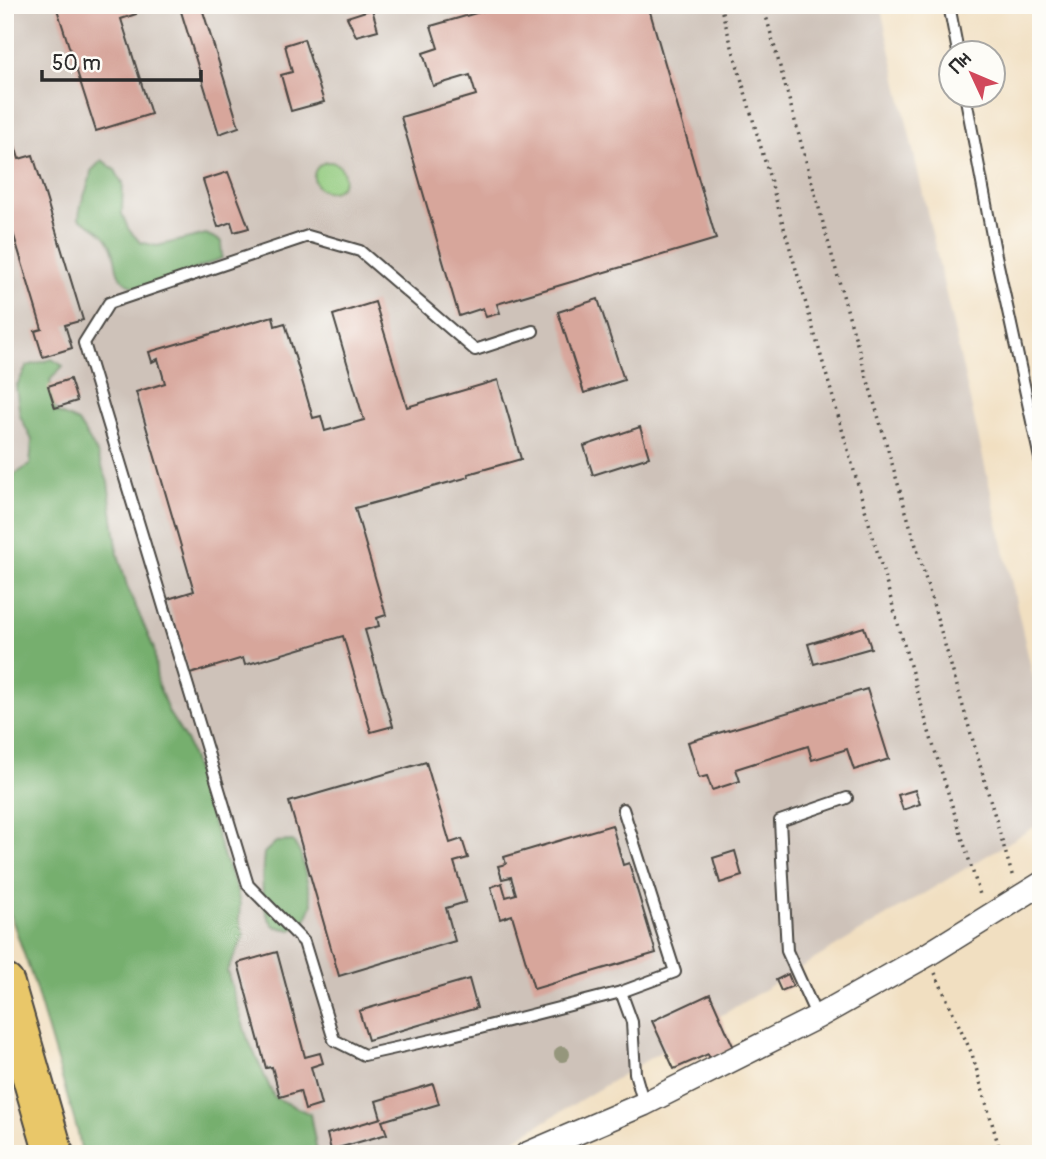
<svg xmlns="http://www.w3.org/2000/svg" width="1046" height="1159" font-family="Pangolin,sans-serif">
<rect width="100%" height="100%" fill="#fdfcf7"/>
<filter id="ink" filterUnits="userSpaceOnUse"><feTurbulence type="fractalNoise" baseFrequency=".0143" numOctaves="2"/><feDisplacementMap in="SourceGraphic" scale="14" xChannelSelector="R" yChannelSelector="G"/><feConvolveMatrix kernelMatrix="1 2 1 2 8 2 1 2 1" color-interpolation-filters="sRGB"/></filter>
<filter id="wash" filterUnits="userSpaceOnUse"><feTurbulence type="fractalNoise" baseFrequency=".00686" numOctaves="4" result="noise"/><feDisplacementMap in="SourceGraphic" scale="28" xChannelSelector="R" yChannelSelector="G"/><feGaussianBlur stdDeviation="1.57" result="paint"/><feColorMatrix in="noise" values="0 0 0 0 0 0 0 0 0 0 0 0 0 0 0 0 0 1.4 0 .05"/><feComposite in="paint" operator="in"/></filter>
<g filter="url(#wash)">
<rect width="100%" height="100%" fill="#f1dfc1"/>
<path fill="#cec2b9" d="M 5,5 L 880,5 L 1041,712 L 1041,823 L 514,1140 L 428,1154 L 147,1154 L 5,695 Z"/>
<circle fill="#93cb7f" stroke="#5f7b55" stroke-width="2" cx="329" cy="177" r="15"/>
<g fill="#76af6e" stroke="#506d4c" stroke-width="2">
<path d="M 102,160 L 115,170 L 122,183 L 123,181 L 122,214 L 129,230 L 140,242 L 157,246 L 206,234 L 221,241 L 222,258 L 144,291 C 103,276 125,265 107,239 C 101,230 89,224 79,218 C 80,198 89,191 91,171 Z"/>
<path d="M 52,359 L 63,366 L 50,380 L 56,412 L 78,422 L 96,451 L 108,482 L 118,554 L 127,586 L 154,649 L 157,682 L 169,713 L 187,742 L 223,855 L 236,887 L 240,904 L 239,920 L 244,936 L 227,971 L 247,1037 L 274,1097 L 310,1114 L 316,1146 L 319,1154 L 82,1154 L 78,1133 L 34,983 L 5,899 L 5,480 L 30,465 L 32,440 L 20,416 L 16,387 L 27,366 Z"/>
<path d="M 293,841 L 301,855 L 312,904 L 306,920 L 292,930 C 287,929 279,928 275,926 C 259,915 262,871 264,853 L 276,842 Z"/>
</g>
<g id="blocks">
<g fill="#d7a69b">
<path d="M 71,5 L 133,5 L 136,14 L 121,19 L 151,114 L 96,131 L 57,9 Z"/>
<path d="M 179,5 L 201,5 L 239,127 L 219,134 Z"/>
<path d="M 504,5 L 648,5 L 716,239 L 497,304 L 500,313 L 486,317 L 483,308 L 459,316 L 401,117 L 476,95 L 470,75 L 433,86 L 423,53 L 438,48 L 431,26 Z"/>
<path d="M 372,9 L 378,30 L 356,36 L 347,17 Z"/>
<path d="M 304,39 L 324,102 L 291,111 L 281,75 L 292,72 L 285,45 Z"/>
<path d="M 8,122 L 19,159 L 33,155 L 83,320 L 65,325 L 72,348 L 43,357 L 35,331 L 42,329 L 5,206 L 5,123 Z"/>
<path d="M 228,172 L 249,228 L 234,232 L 231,222 L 218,227 L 203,180 Z"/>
<path d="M 598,299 L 624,380 L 584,393 L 558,312 Z"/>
<path d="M 375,302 L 407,407 L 498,380 L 521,459 L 468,474 L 469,477 L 355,508 L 386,615 L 377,618 L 379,626 L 365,630 L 393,726 L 371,732 L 343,636 L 245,665 L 243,658 L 190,674 L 168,599 L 194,591 L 136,392 L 165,383 L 158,359 L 152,362 L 149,352 L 273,316 L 275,326 L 285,323 L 313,418 L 321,416 L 325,431 L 364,420 L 333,315 Z"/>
<path d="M 70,379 L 77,401 L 55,408 L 48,386 Z"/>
<path d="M 640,427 L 649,457 L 593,475 L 584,446 Z"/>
<path d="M 864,627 L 871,648 L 814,664 L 808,644 Z"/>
<path d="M 867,689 L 889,759 L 854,770 L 847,749 L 812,760 L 808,746 L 736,769 L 740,781 L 712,790 L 707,776 L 699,778 L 688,742 Z"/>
<path d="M 426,762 L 450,843 L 462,839 L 468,858 L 454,862 L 466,902 L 446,908 L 455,941 L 339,976 L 289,802 Z"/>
<path d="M 915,790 L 920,804 L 903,810 L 898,795 Z"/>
<path d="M 612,825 L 623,865 L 629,863 L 656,953 L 534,989 L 512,915 L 500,919 L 491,887 L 502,883 L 506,897 L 516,894 L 511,877 L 502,879 L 498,866 L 506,864 L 504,857 Z"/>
<path d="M 735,851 L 742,876 L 720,883 L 713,858 Z"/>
<path d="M 277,952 L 305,1057 L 320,1053 L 323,1063 L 311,1067 L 321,1105 L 305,1110 L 300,1091 L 280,1097 L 272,1067 L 266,1068 L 238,963 Z"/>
<path d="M 788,974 L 793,986 L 781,991 L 776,980 Z"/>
<path d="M 469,979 L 477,1008 L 368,1040 L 359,1011 Z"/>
<path d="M 710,994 L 734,1048 L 710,1059 L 708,1054 L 674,1069 L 652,1021 Z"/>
<path d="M 433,1084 L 439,1104 L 382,1121 L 387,1134 L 331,1150 L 327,1134 L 381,1118 L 376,1101 Z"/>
</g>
</g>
</g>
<g filter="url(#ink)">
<use href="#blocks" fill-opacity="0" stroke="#494642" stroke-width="2"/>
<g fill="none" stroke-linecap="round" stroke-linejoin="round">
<defs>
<g id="lane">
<path d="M 949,5 L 958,52"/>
<path d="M 965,94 L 995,251 L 1041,463"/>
<path d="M 533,331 L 475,350 L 360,251 L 308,236 L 109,303 L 84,343 L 248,885 L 304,942 L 334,1040 L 364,1055 L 445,1037 L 621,992 L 675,972 L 623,809"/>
<path d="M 621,992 L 632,1022 L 635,1073 L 644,1104"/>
<path d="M 817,1017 L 787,951 L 780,821 L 847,798"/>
</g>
<path id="street" d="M 527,1154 L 644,1104 L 817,1017 L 927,955 L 1041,884"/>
<path id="highway" d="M 5,984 L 54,1154"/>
</defs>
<use href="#lane" stroke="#494642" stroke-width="14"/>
<use href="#street" stroke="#494642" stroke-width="26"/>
<use href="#highway" stroke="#494642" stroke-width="42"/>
<g stroke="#494642" stroke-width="3.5" stroke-dasharray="2 5" stroke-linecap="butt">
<path d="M 720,5 L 930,735 L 981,898"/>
<path d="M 763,5 L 844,299 L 1013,878"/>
<path d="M 935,973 L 972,1054 L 1001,1154"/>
</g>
<use href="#lane" stroke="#fff" stroke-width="10"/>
<use href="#street" stroke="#fff" stroke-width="23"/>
<use href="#highway" stroke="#e9c769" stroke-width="38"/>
</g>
<circle fill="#95967c" cx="562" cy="1054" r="8"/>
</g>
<rect width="1046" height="1159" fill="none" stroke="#fdfcf7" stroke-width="28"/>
<g transform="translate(972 74) rotate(314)"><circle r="33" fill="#fdfcf7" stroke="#a9a8a5" stroke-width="2"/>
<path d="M0-5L12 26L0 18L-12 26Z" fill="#d1495b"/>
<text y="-10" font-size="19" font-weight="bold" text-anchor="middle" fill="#2b2b2b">Пн</text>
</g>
<path d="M42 70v10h159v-10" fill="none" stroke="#2b2b2b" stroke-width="3.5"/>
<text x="52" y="70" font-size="21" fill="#2b2b2b" stroke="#fdfcf7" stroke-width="5" paint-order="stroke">50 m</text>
</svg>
